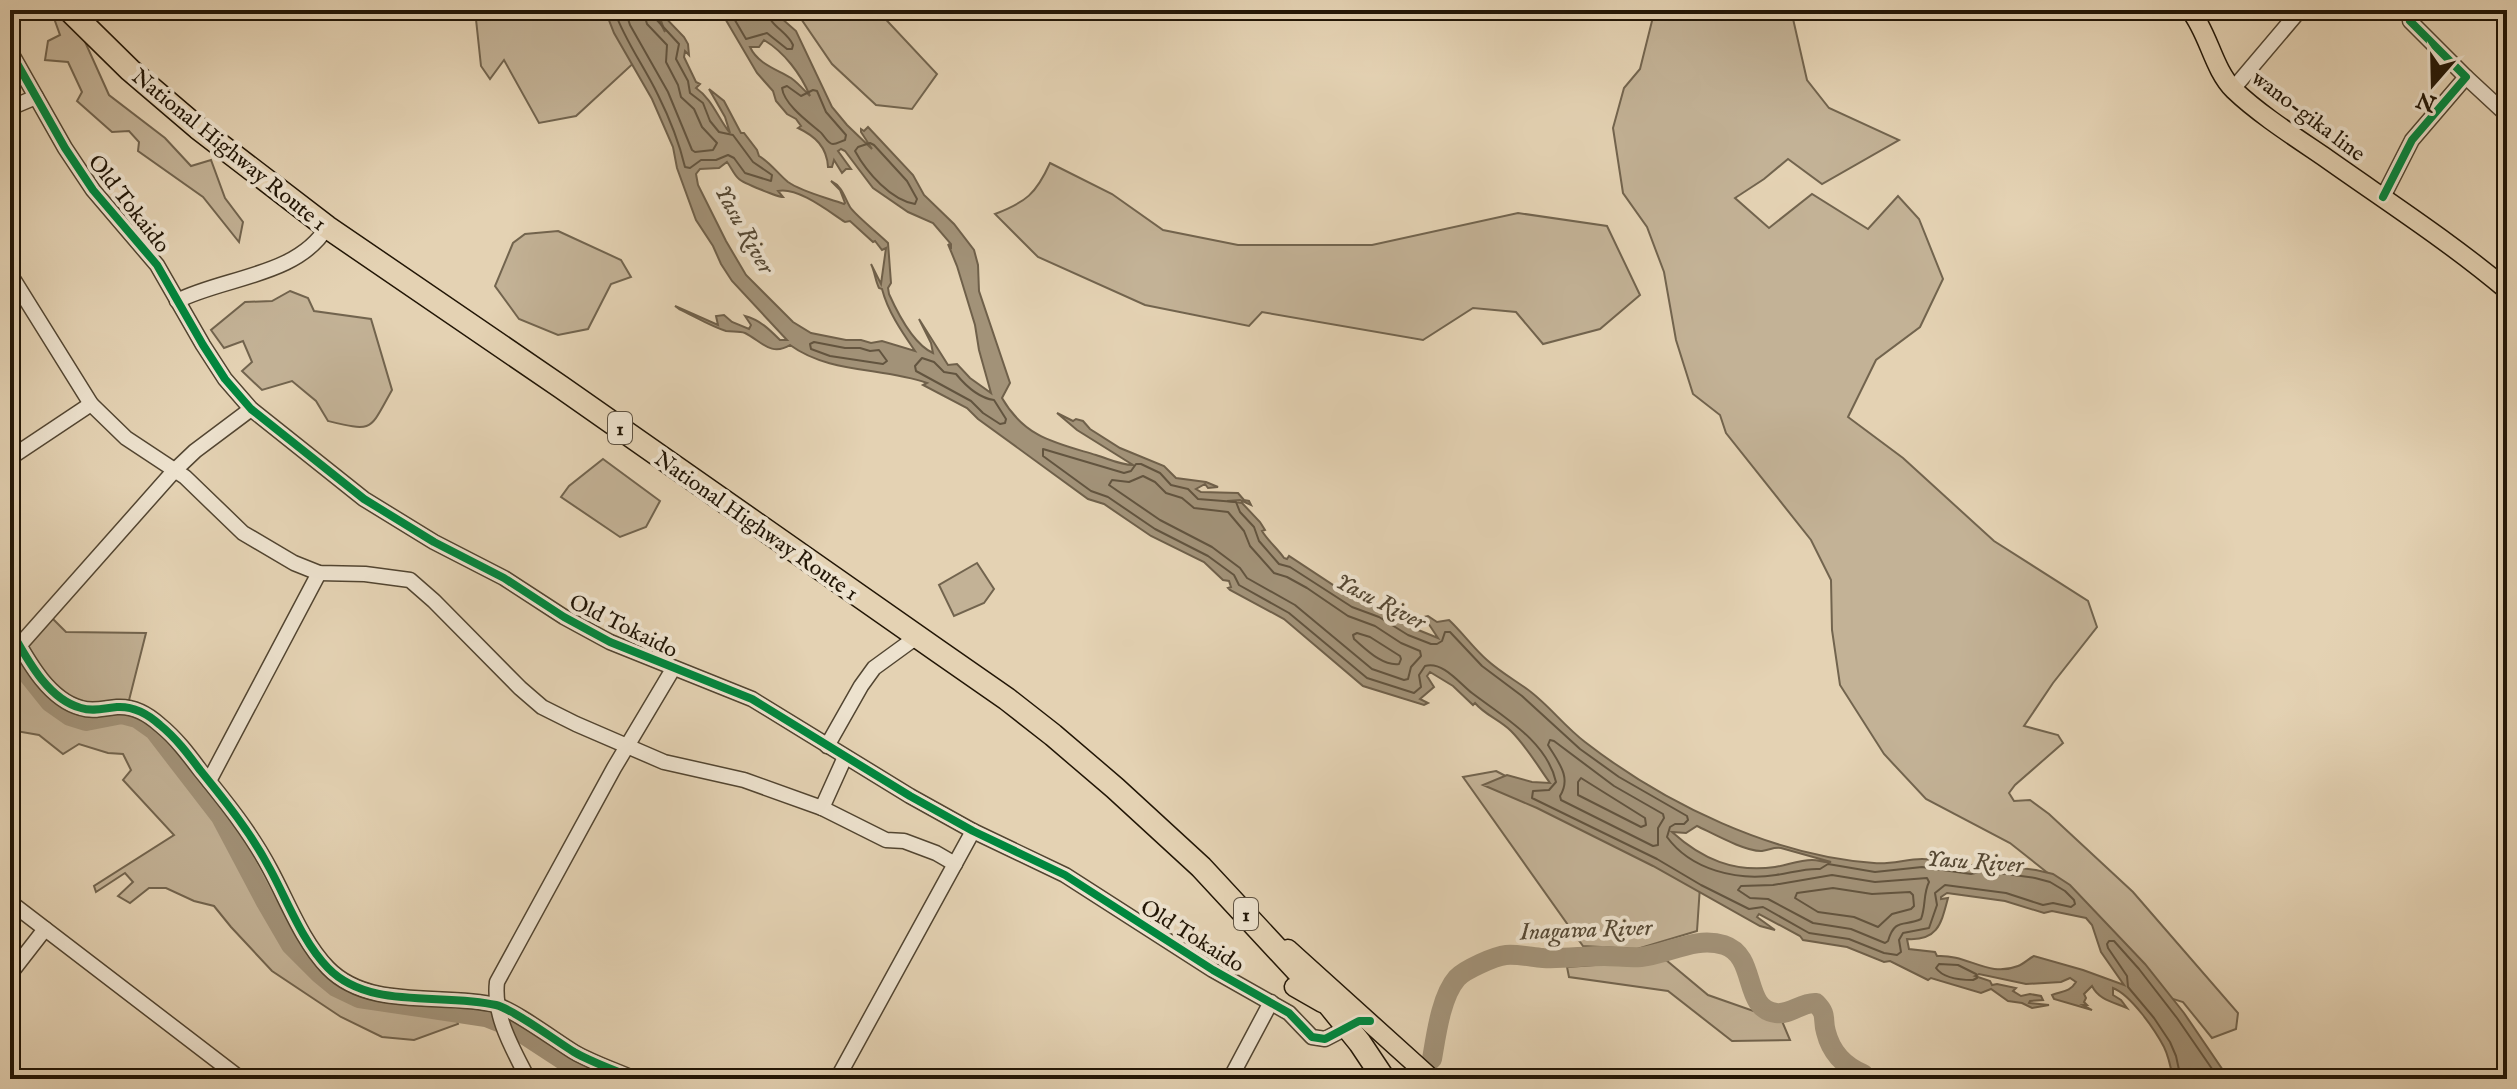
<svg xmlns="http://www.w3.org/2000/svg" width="2517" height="1089" font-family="'IM FELL English',serif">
<rect width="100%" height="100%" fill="#e4d2b3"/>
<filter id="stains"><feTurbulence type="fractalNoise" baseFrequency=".0025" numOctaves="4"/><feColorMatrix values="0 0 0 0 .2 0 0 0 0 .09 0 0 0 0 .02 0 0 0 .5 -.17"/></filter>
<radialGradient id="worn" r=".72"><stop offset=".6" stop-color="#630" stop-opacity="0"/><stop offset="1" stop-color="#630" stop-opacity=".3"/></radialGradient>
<g fill="#c3b296" stroke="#72644e" stroke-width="2">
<path d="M 475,10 L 625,10 L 638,59 L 576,116 L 539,123 L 504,60 L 490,79 L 481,66 Z"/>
<path d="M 795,10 L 877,10 L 937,74 L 912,109 L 876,105 L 832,64 Z"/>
<path d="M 1652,10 L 1791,10 L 1807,80 L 1829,108 L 1899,140 L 1822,184 L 1788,159 L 1764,179 L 1735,198 L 1769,228 L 1812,194 L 1868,229 L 1898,196 L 1919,219 L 1943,279 L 1920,327 L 1876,360 L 1848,417 L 1903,458 L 1994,541 L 2088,601 L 2097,627 L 2053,683 L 2024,726 L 2058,735 L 2063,743 L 2015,785 L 2009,793 L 2014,801 L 2030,800 L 2049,814 L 2133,892 L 2238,1013 L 2236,1029 L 2212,1038 L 2183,1002 L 2157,994 L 2073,893 L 2010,843 L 1926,799 L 1884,754 L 1840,685 L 1832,630 L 1831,580 L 1811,540 L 1726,433 L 1720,415 L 1693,394 L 1676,340 L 1664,272 L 1647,227 L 1623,193 L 1613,128 L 1624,88 L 1640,69 L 1653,17 Z"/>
<path d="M 58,14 L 82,35 L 109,95 L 165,138 L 191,166 L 211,160 L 225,198 L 243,222 L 239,242 L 203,197 L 138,151 L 139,142 L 129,131 L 112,132 L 77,101 L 82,92 L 68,62 L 45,60 L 48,41 L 60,35 L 55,21 Z"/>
<path d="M 1050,163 L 1112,194 L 1163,230 L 1238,245 L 1372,245 L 1518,213 L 1607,226 L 1640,295 L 1600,329 L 1543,344 L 1516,312 L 1473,308 L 1423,340 L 1262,312 L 1249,326 L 1145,305 L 1038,257 L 995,214 C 1026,202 1036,194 1050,163 Z"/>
<path d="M 558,231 L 621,260 L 631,277 L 611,284 L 588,329 L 558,335 L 519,319 L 495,286 L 513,243 L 525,234 Z"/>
<path d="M 290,291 L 308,298 L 314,311 L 371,319 L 392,390 C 369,431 374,432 328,421 L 316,401 L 292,381 L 262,390 L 242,371 L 252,362 L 243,341 L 224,348 L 211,330 L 245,302 L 272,301 Z"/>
<path d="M 603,459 L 660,501 L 646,527 L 620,537 L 561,497 L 569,486 Z"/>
<path d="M 977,563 L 994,589 L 984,603 L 954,616 L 939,585 Z"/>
<path d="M 52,618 L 66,632 L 146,633 L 124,720 L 137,721 L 155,735 L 227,809 L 325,973 L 389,1001 L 456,1017 L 458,1024 L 414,1040 L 382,1037 L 341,1017 L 272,971 L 231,927 L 214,906 L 194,901 L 166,888 L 149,888 L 130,903 L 118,896 L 133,882 L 125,873 L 96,892 L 94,886 L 174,835 L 123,780 L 131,770 L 123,754 L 108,753 L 79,744 L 63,754 L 39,735 L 10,730 L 10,671 L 46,692 L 24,648 Z"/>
<path d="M 1496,771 L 1611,831 L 1700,886 L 1697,931 L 1637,949 L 1583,946 L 1463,777 Z"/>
<path d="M 1666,960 L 1708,995 L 1782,1021 L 1790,1040 L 1732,1041 L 1668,991 L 1569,977 L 1567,967 Z"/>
</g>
<path fill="#a29278" stroke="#6f604a" stroke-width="2" fill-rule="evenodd" d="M 605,10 L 654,10 L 665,32 L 659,15 L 659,12 L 661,13 L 684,37 L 688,44 L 689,55 L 685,51 L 684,57 L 696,82 L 700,84 L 696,88 C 712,99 718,118 730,133 L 725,117 L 709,89 L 724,101 L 741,133 L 744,133 L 757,150 L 759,156 C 771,163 778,174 788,182 C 802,192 828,198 844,204 L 845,203 L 840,190 L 831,181 C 843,187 844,197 850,207 C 855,215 879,234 888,243 L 891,283 L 888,288 L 889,294 C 898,314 913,344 933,353 L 931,343 L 919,319 L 948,365 L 957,364 L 970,378 L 991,393 L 979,350 L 975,325 L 957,266 L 948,244 L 951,247 L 951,244 L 933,223 L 908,212 L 873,188 L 845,151 L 841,149 L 838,151 L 851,169 L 846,169 L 842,173 L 834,160 L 832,167 L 828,167 C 827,147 815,136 798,128 L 801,126 L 796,119 L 787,114 L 776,101 L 773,91 L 757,73 L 720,10 L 772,10 L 796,31 L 832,107 L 847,125 L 872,149 L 861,132 L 861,129 L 864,131 L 868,127 L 913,175 L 924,195 L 954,224 L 974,250 L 978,265 L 979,291 L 1010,383 L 1002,398 C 1025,438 1056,443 1096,455 C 1109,459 1120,465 1133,465 L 1077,430 L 1057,413 L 1073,421 L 1076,419 L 1083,421 L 1090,429 L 1120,448 L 1164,466 L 1176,478 L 1206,482 L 1218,487 L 1208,488 L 1205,484 L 1196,489 L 1201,492 L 1238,493 L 1244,500 L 1249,501 L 1251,505 L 1240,500 L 1227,501 L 1242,503 L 1260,522 L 1265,530 L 1262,531 C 1268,541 1278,549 1284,558 L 1287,559 L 1289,556 L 1356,600 L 1382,609 L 1411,627 L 1438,638 L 1424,617 L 1428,616 L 1437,622 L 1449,620 C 1463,633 1473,648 1487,660 C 1499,671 1513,679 1527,689 C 1548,704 1564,726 1585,742 C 1665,804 1773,856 1874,863 C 1890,865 1906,859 1922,859 C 1943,859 1963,870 1982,863 L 2036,870 L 2053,874 L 2070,885 L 2145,964 L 2184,1013 L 2229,1079 L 2173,1079 C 2171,1068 2169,1057 2164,1047 C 2155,1030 2131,995 2113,988 L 2113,995 L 2121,1000 L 2127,1008 C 2113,1002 2099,1000 2092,986 L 2084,994 L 2086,998 L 2084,1002 L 2087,1005 L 2083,1005 L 2092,1010 L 2054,999 L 2052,995 C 2062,991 2070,992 2076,982 L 2070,978 L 2061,982 L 2026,984 L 1979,974 L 1975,976 L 1990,981 L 1992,985 L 1997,984 L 2016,988 L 2013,991 L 2021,996 L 2030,994 L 2041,996 L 2043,1000 L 2030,1001 L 2029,1003 L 2049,1005 L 2032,1008 L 2022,1003 L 2008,1001 L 1991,989 L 1981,993 L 1931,978 L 1928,980 L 1890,961 L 1884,962 L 1847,947 L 1803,940 L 1800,936 L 1759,914 L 1757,917 L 1775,930 L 1760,926 L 1653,866 L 1537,808 L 1483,785 L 1507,775 L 1532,782 L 1550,783 C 1537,765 1527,747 1511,731 C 1500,720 1485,715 1475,703 L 1473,705 L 1453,686 L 1430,672 L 1427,676 L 1434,687 L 1420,699 L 1428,703 L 1424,705 L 1363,686 L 1284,619 L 1230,590 L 1228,588 L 1231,587 L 1229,581 L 1223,580 L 1204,562 L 1151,536 L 1104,504 L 1088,499 L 978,419 L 967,408 L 923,385 L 927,383 C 882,367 830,374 790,345 C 771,357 761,341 745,333 C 739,331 732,332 726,331 C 710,326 694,316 679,309 L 675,306 L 718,325 L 716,316 L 724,315 L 732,322 L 749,329 L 751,325 L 745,316 C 760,320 769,329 780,340 L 787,340 L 732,281 L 721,264 L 713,246 L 696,220 L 677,168 L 673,147 L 652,99 L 614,33 ZM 764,40 C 784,52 801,74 810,96 C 804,90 798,83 791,78 C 776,69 758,64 750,47 L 759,47 ZM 727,162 C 731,167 734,175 739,179 C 743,183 778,197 783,197 L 778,191 C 798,187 828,211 845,222 L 850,221 L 873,242 L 875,241 L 882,250 L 886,248 L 881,284 L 871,264 C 875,272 875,280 879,288 L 882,289 C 888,312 902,332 915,351 L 882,341 L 871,343 L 861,340 L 846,340 L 811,333 L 793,322 L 746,275 L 726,241 L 698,185 L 696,174 L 700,169 L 719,168 ZM 1697,826 C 1712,833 1746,852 1762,851 C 1770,850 1773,847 1781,848 L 1831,862 C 1824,863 1820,860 1812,860 C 1800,860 1787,865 1775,867 C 1734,873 1702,859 1672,832 L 1686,833 ZM 1947,893 L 2005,901 L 2044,913 L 2052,911 L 2086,918 L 2092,925 L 2101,952 L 2124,985 L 2083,970 L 2034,956 C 2028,959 2024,964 2018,966 C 1988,978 1968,954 1937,956 L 1935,952 L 1909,949 L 1907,939 C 1938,941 1941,924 1948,898 L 1941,899 L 1941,897 Z"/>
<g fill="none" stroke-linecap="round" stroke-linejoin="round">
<g stroke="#62543f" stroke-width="2">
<path d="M 614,10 C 625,41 644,66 658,95 C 670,119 679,142 685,167 L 690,168 L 701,160 L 716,160 L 728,155 L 734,158 L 745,173 L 771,181 L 772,175 L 753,162 L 733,135 L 719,132 L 710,121 L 703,103 L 690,93 L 688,81 L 676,59 L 679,44 L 655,18 L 653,10"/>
<path d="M 625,10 L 630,25 L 668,92 L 692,150 L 695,152 L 713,150 L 717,143 L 702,127 L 694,109 L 681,97 L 678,85 L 666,62 L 667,45 L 647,24 L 643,10"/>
<path d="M 729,10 L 746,39 L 767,33 L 787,49 L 792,49 L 793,45 C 787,31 769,26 767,10"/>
<path d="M 787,86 L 801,96 L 813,90 L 817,91 L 826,112 L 846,135 L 845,140 C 841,141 837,144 833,144 C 827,144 824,134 819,131 C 807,121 784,104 782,88 Z"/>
<path d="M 870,143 L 874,145 L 907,181 L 917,199 L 915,204 C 891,200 867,173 855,151 L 858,147 Z"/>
<path d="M 814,342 L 845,348 L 860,348 L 870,351 L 879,350 L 887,361 L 883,364 L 830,356 L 811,349 L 810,344 Z"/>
<path d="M 922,358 L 934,362 L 944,372 L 956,374 C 965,385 979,398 994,400 L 1006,419 L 1005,423 L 1000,424 L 983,413 L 971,401 L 916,371 L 915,366 Z"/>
<path d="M 1043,449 L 1124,473 L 1131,471 L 1136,464 L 1141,464 L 1160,473 L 1171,485 L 1188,489 L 1198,499 L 1236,502 L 1240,512 L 1254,527 L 1259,541 L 1279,564 L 1290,567 L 1352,607 L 1379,617 L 1408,635 L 1431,644 L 1437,644 L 1442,641 L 1445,632 L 1450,632 L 1482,666 L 1522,696 L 1580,749 L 1619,777 L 1687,816 L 1688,820 L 1684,824 L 1675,824 L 1670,827 L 1667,837 C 1691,870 1737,881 1776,875 C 1791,873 1805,868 1820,869 L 1828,864 L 1875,872 L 1922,867 L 1971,874 L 1984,871 L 2035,878 L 2050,882 L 2065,891 L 2074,900 L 2075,904 L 2071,907 L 2053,903 L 2043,905 L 2006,893 L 1945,885 L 1935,893 L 1937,905 L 1929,928 L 1903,933 L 1899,940 L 1901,952 L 1897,955 L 1884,953 L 1849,939 L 1809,933 L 1763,907 L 1749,909 L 1701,885 L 1657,859 L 1532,798 L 1533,791 L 1549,790 L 1556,782 C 1547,741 1502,716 1472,693 C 1459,683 1443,661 1425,666 L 1419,675 L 1421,687 L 1414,693 L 1367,678 L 1289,613 L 1239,585 L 1234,575 L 1208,556 L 1155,529 L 1108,497 L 1091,491 L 1043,456 Z"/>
<path d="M 1143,476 L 1155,482 L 1166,493 L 1182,498 L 1194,508 L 1228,512 L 1244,531 L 1250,546 L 1274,573 L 1287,577 L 1307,588 L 1348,616 L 1375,626 L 1401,643 L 1420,651 L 1421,656 L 1411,667 L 1408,679 L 1404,680 L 1372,669 L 1295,605 L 1247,578 L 1240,568 L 1212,547 L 1160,520 L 1109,485 L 1112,480 L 1129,482 Z"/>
<path d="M 1357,633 L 1370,637 L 1400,656 L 1401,659 L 1399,664 C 1382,666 1367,650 1354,639 L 1353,635 Z"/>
<path d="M 1550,740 L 1554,741 L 1614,786 L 1663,814 L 1664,818 L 1658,828 L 1658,845 L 1653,846 L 1561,800 L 1560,796 C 1572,777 1558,762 1548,745 Z"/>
<path d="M 1581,778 L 1645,818 L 1646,825 L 1641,827 L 1578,795 L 1578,782 Z"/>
<path d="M 1832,875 L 1875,882 L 1927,878 L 1929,882 C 1923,894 1926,906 1921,919 C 1905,927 1895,917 1888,941 L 1885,943 L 1851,929 L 1813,923 L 1768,899 L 1750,898 L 1738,890 L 1741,886 L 1773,885 Z"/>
<path d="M 1833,888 L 1872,894 L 1910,892 L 1913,895 L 1914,906 L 1911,909 L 1892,914 L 1878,927 L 1854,917 L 1818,912 L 1795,898 L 1797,893 Z"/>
<path d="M 1939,964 L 1958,965 L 1976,974 L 1977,978 L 1973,980 C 1961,980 1943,978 1936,968 Z"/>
<path d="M 2181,1079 L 2176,1056 L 2170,1042 L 2154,1018 L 2128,987 L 2127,976 L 2108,948 L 2107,944 L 2109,941 L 2114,941 L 2139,969 L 2177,1018 L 2219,1079"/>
</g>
<g stroke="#a29278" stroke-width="20">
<path d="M 10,652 L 50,702 L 70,716 L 86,721 L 122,714 L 137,718 L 154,730 L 221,817 L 266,902 L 291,945 L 319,973 L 336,987 L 359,998 L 486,1017 L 514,1028 L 563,1060 L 609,1079"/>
<path d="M 1432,1059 C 1436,1036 1441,996 1457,978 C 1464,970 1495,956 1506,955 C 1518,954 1531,957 1543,958 C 1563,959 1584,956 1604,956 C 1616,956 1629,958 1641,957 C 1669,954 1695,936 1724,945 C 1758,956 1742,1009 1776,1013 C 1791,1015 1801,1002 1816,1003 C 1828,1015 1822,1019 1826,1032 C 1831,1052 1844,1066 1863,1074 L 1864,1079"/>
</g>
<defs>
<g id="minor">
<path d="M 10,51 L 65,148 L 93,190 L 157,265 L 203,345 L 225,379 L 251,409 L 364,499 L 434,542 L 504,578 L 564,617 L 610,642 L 752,699 L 910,796 L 973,831 L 1065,875 L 1213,970 L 1289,1013 L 1312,1037 L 1325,1039 L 1352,1025"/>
<path d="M 2466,77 L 2507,115"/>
<path d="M 2233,89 L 2300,10"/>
<path d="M 10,108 L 36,97"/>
<path d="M 2383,197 L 2412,140 L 2466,77 L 2410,21"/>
<path d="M 10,274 L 91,404 L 126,438 L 185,477 L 243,533 L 294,563 L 319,573 L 365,574 L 410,580 L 434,601 L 520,688 L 542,707 L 576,724 L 664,762 L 744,780 L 822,808 L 886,840 L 904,841 L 936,853 L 955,864"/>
<path d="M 177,301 C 224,277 298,276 327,227"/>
<path d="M 10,458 L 91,404"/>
<path d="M 10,629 C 26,657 47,699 81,708 C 93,712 105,708 117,707 C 133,706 148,714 160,725 C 176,738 188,754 200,770 C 226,802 251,833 270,869 C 288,902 302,941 328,968 C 370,1011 443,992 496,1005 C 513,1009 556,1041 574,1052 C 593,1063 615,1070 635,1079"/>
<path d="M 10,656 L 174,471 L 195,451 L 251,409"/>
<path d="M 827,746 L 861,686 L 874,668 L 918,636"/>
<path d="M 209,781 L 319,573"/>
<path d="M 822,808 L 845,757"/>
<path d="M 10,902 L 241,1079"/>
<path d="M 10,974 L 45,929"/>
<path d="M 528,1079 C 513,1049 493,1016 497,982 L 614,768 L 673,669"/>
<path d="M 837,1079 L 973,831"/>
<path d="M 1230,1079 L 1271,1002"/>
</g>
<g id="major">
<path d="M 2190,10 C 2209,34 2213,69 2234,90 C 2259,114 2295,137 2323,156 C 2385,200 2449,241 2507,290"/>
<path d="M 1288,949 L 1432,1079"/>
<path d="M 1294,987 L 1322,1003"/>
</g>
<path id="highway" d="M 69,10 L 130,70 L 198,128 L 327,227 L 561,387 L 938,651 L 1007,699 L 1053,735 L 1115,788 L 1201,867 L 1330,1006 L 1360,1043 L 1384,1079"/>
</defs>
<use href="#minor" stroke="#524531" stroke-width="17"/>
<use href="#major" stroke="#221606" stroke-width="21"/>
<use href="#highway" stroke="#221606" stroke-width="25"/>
<use href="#minor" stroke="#ede2ce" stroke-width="14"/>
<use href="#major" stroke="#e4d2b3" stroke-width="18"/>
<use href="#highway" stroke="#e4d2b3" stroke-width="22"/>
<defs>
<g id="cycleway">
<path d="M 10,51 L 65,148 L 93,190 L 157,265 L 203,345 L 225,379 L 251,409 L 364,499 L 434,542 L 504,578 L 564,617 L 610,642 L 752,699 L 910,796 L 973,831 L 1065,875 L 1213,970 L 1289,1013 L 1312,1037 L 1325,1039 L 1359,1021 L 1370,1021"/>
<path d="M 2383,197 L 2412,140 L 2466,77 L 2410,21"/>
<path d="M 10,629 C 26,657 47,699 81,708 C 93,712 105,708 117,707 C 133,706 148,714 160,725 C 176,738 188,754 200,770 C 226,802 251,833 270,869 C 288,902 302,941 328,968 C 370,1011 443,992 496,1005 C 513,1009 556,1041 574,1052 C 593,1063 615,1070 635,1079"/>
</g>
</defs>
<use href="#cycleway" stroke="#ede2ce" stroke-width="13"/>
<use href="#cycleway" stroke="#00873e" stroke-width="8"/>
</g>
<g text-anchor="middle" stroke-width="8" stroke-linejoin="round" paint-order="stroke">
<g fill="#ede2ce" stroke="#5f5342" stroke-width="2">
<rect x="608" y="412" width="24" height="32" rx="6"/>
<rect x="1234" y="898" width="24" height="32" rx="6"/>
</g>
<g font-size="20" font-weight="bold" fill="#221606">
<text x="620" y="435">1</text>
<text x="1246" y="921">1</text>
</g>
<g font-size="22" fill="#221606" stroke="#ede2ce">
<text transform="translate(2309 115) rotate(37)" y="8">wano-gika line</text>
<text transform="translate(230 149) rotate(39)" y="8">National Highway Route 1</text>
<text transform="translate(130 203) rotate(52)" y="8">Old Tokaido</text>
<text transform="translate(757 525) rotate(35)" y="8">National Highway Route 1</text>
<text transform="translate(624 625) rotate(26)" y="8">Old Tokaido</text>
<text transform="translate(1193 935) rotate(32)" y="8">Old Tokaido</text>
</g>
<g font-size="24" font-style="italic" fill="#554834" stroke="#ede2ce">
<text transform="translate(745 229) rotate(61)" y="8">Yasu River</text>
<text transform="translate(1381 601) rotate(27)" y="8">Yasu River</text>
<text transform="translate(1975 861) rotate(4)" y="8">Yasu River</text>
<text transform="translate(1586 929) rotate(-2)" y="8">Inagawa River</text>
</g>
</g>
<rect width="2517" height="1089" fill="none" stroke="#e4d2b3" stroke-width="40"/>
<rect x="12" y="12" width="2493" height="1065" fill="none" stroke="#221606" stroke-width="4"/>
<rect x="20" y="20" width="2477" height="1049" fill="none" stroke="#221606" stroke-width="2"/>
<g transform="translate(2433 84) rotate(200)" stroke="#ede2ce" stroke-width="6" paint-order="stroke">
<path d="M0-6L14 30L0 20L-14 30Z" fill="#221606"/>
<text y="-12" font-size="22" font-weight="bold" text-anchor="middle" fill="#221606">N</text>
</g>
<rect width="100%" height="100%" filter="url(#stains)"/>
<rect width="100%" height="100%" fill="url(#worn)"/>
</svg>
